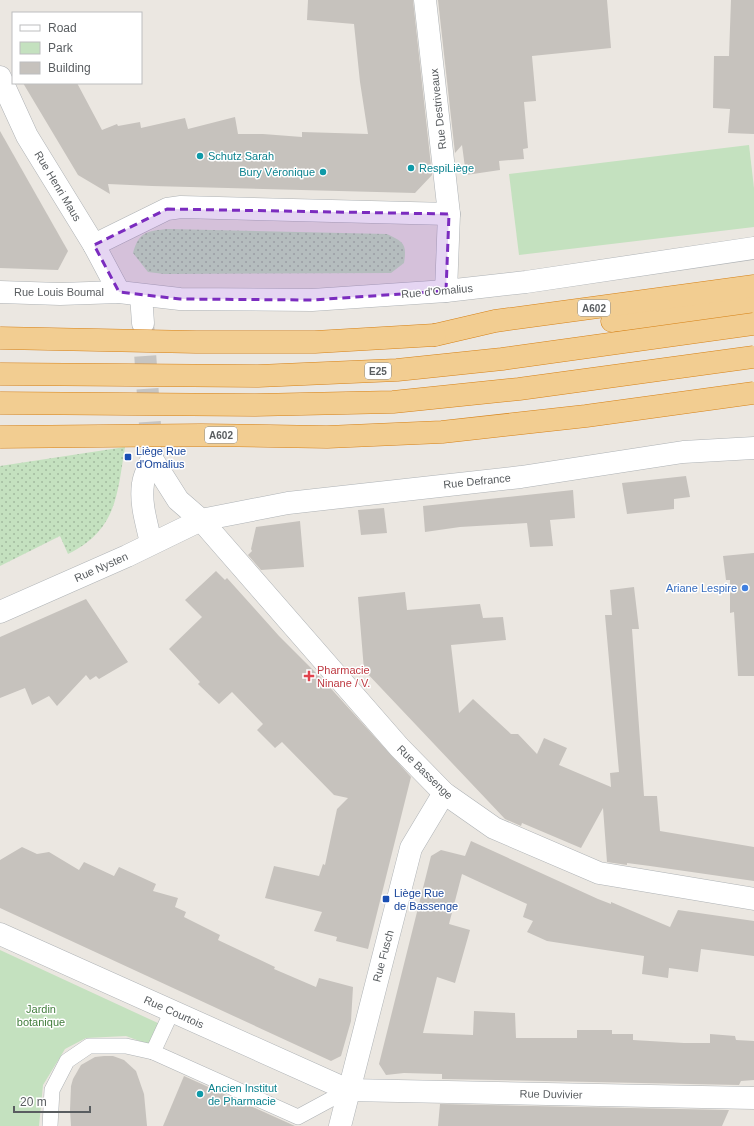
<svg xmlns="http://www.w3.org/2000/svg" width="754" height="1126" font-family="Arial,sans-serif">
<defs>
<pattern id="grass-dots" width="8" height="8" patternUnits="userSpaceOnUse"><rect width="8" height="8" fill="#c4e1bf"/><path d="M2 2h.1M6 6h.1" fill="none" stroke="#a2ba9f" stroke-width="1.8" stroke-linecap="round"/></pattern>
</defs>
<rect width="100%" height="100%" fill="#ebe7e1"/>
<g fill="url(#grass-dots)">
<path d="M 168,229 L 387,234 C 404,242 407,244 404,263 L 391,273 L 164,274 L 148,272 L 133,253 C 139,231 148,231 168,229 Z"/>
<path d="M 125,447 C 117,495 117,530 68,554 L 60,536 L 0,566 L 0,466 Z"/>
</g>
<g fill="#c4e1bf">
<path d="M 749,145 L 754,188 L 754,227 L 519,255 L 509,174 Z"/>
<path d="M 0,950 L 160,1024 L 150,1045 L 126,1036 L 86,1038 L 65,1049 L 43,1085 L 39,1126 L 0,1126 Z"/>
</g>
<g fill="#c6c2bd">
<path d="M 308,0 L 413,0 L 432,175 L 415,193 L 152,186 L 108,184 L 110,194 L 78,175 L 23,83 L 77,83 L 102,130 L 117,124 L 118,126 L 140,122 L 141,128 L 185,118 L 188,129 L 235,117 L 238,134 L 263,134 L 302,137 L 302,132 L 368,134 L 360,82 L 354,24 L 307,20 Z"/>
<path d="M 438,0 L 607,0 L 611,48 L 532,56 L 536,101 L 524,102 L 528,148 L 523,149 L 524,159 L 499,161 L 500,170 L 466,175 L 462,145 L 455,153 Z"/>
<path d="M 731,0 L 754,0 L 754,134 L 728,133 L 730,109 L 713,108 L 714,56 L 729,56 Z"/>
<path d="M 0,131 L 68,251 L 58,270 L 0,268 Z"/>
<path d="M 686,476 L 690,497 L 674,499 L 674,509 L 627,514 L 622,483 Z"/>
<path d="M 573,490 L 575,518 L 550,520 L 553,546 L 530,547 L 527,523 L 460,527 L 425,532 L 423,506 Z"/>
<path d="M 384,508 L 387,533 L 361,535 L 358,510 Z"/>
<path d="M 300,521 L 304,567 L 261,570 L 248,555 L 252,551 L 251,549 L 256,527 Z"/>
<path d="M 754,553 L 754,676 L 738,676 L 734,612 L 730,613 L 730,580 L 726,580 L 723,556 Z"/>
<path d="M 216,571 L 225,580 L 227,578 L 279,636 L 325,682 L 411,777 L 368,949 L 336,941 L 337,937 L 314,931 L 322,912 L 265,898 L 274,866 L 319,876 L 323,864 L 325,865 L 337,809 L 348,798 L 334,795 L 282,742 L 275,748 L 257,730 L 263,724 L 232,692 L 219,704 L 198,684 L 200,682 L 169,649 L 202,617 L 185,600 Z"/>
<path d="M 634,587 L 639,629 L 632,629 L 644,796 L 657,796 L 660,831 L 754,847 L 754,881 L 650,866 L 627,863 L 627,865 L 607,862 L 603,808 L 581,848 L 522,823 L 521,826 L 505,819 L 364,670 L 358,597 L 405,592 L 407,610 L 480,604 L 483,618 L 503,617 L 506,640 L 451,645 L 459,713 L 473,699 L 511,734 L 518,734 L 537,754 L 544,738 L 567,748 L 559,765 L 611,787 L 610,773 L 619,772 L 605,615 L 612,615 L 610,590 Z"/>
<path d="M 86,599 L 128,662 L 99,679 L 96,676 L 90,680 L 86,675 L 57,706 L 49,696 L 32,705 L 25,688 L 0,698 L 0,637 Z"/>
<path d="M 471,841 L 598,899 L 611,904 L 611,902 L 670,927 L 678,910 L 754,921 L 754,956 L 701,949 L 698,972 L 669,968 L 668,978 L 642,974 L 644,956 L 547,941 L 527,932 L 533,921 L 523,917 L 527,904 L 462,874 L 449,924 L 470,930 L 455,983 L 437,977 L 423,1033 L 473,1035 L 474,1011 L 515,1013 L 516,1038 L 577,1038 L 577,1030 L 612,1030 L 612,1034 L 633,1034 L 633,1040 L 684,1043 L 710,1043 L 710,1034 L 735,1036 L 736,1040 L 754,1041 L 754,1080 L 741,1081 L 739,1085 L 442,1079 L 442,1074 L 404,1073 L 386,1075 L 379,1064 L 431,856 L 441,850 L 465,856 Z"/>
<path d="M 22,847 L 37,854 L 49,852 L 79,870 L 84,862 L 114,876 L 119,867 L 156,884 L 153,891 L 178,898 L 175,907 L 186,912 L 184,917 L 220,935 L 218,940 L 275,967 L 274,969 L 316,987 L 319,978 L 353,987 L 351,1021 L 341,1056 L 331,1061 L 0,908 L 0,860 Z"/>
<path d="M 104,1056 L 113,1056 L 124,1060 L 136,1071 L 144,1094 L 147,1126 L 71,1126 L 70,1110 L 71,1086 L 73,1079 L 81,1065 L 95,1057 Z"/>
<path d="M 184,1076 L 295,1126 L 163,1126 Z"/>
<path d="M 440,1104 L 729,1110 L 722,1126 L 438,1126 Z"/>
</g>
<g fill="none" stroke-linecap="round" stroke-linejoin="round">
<path stroke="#c6c4c1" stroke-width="22" stroke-dasharray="22 11" stroke-linecap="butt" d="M 143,323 L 152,454"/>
<defs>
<g id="lane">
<path d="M 153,1052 L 172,1011"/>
<path d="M 50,1126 L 52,1090 L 67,1061 L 89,1046 L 126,1046 L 153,1052 L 298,1117 L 348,1090"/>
</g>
<g id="street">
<path d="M 425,0 L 449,214 L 446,291"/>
<path d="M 0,77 L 27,136 L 94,245 L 119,292"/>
<path d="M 94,245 L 167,209 L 181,207 L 449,214"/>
<path d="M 0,292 L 60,294 L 119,292 L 180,299 L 312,300 L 446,291 L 526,282 L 754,248"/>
<path d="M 141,295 L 143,323"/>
<path d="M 152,459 L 178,500 L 201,520 L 399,747 L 444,793 L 494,828 L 599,873 L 754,899"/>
<path d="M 151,543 C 147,524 140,504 143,484 C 144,473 152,464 152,454"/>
<path d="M 0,612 L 127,556 L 201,520 L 288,503 L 521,477 L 683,452 L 754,448"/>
<path d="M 0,934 L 348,1090 L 754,1098"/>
<path d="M 340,1126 L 411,848 L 444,793"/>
</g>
<g id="highway">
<path d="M 612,321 L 754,304"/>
<path d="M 435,335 L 495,321 L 754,286"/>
</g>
</defs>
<use href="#lane" stroke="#aeb2b5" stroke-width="16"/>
<use href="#street" stroke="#aeb2b5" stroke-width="23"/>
<use href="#highway" stroke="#d68116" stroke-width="23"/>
<use href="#lane" stroke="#fff" stroke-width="15"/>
<use href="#street" stroke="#fff" stroke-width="22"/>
<use href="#highway" stroke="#f2cd91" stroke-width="22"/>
<defs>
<g id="highway-bridge">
<path d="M 0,338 L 196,342 L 315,342 L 435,335"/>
<path d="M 0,374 L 258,376 L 397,370 L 502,359 L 754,324"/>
<path d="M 0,403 L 255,405 L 393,402 L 519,389 L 754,357"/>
<path d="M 0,437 L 201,435 L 327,437 L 442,432 L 586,416 L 754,393"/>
</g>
</defs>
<use href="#highway-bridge" stroke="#d68116" stroke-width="23" stroke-linecap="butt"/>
<use href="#highway-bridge" stroke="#f2cd91" stroke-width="22"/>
</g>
<path fill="#7b2cbf" fill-opacity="0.2" stroke="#7b2cbf" stroke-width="3" stroke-dasharray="8 5" stroke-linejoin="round" d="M 167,209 L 449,214 L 446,291 L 312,300 L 180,299 L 119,292 L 94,245 Z"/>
<g fill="#0f9aa8" stroke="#fff" stroke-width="1.5">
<circle cx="200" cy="156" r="4"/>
<circle cx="411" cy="168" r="4"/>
<circle cx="323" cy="172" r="4"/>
<circle cx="200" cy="1094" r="4"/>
</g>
<g fill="#1a4fb4" stroke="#fff" stroke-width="1.5">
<rect x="124" y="453" width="8" height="8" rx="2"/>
<rect x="382" y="895" width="8" height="8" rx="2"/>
</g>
<circle fill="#3f7fe0" stroke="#fff" stroke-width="1.5" cx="745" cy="588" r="4"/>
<path fill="#e0444e" stroke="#fff" stroke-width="1.5" d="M307 670h4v4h4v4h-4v4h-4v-4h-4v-4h4z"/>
<g text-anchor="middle" stroke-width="3" stroke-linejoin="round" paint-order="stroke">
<g fill="#fff" stroke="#8b8e90" stroke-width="1">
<rect x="578" y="300" width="32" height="16" rx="3"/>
<rect x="365" y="363" width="26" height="16" rx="3"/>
<rect x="205" y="427" width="32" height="16" rx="3"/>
</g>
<g font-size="10" font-weight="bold" fill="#595d60">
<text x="594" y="312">A602</text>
<text x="378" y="375">E25</text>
<text x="221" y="439">A602</text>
</g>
<g font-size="11" fill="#595d60" stroke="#fff">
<text transform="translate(438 109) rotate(-96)" y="4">Rue Destriveaux</text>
<text transform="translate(58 186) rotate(59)" y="4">Rue Henri Maus</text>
<text transform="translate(437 291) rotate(-5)" y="4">Rue d'Omalius</text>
<text x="59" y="296">Rue Louis Boumal</text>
<text transform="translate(477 481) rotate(-6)" y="4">Rue Defrance</text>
<text transform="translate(101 567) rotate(-24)" y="4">Rue Nysten</text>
<text transform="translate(425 772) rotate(44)" y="4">Rue Bassenge</text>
<text transform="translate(383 956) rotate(-75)" y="4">Rue Fusch</text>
<text transform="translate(174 1012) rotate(24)" y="4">Rue Courtois</text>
<text transform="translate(551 1094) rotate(1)" y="4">Rue Duvivier</text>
</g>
<g font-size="11" fill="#0d838f" stroke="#fff" text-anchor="start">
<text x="208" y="160">Schutz Sarah</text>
<text x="419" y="172">RespiLiège</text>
<text x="315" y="176" text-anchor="end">Bury Véronique</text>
<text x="208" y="1092">Ancien Institut<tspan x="208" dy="13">de Pharmacie</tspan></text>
</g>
<g font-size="11" fill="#164399" stroke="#fff" text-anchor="start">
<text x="136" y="455">Liège Rue<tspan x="136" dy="13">d'Omalius</tspan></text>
<text x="394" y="897">Liège Rue<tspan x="394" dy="13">de Bassenge</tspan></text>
</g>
<g font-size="11" fill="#366cbe" stroke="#fff" text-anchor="end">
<text x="737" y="592">Ariane Lespire</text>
</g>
<g font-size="11" fill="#be3a42" stroke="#fff" text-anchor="start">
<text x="317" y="674">Pharmacie<tspan x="317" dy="13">Ninane / V.</tspan></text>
</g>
<g font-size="11" fill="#417d3c" stroke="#fff">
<text x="41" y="1013">Jardin<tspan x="41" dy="13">botanique</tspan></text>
</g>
</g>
<rect x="12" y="12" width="130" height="72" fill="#ffffff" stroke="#bdbebf"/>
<rect x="20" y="25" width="20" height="6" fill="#ffffff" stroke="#bdbebf"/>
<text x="48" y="32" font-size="12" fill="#595d60">Road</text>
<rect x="20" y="42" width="20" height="12" fill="#c4e1bf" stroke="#bdbebf"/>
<text x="48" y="52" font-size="12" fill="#595d60">Park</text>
<rect x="20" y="62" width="20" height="12" fill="#c6c2bd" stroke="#bdbebf"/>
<text x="48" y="72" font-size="12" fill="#595d60">Building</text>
<path d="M14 1106v6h76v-6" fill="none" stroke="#595d60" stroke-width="2"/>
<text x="20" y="1106" font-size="12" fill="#595d60" stroke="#ffffff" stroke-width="3" paint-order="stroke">20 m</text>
</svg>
